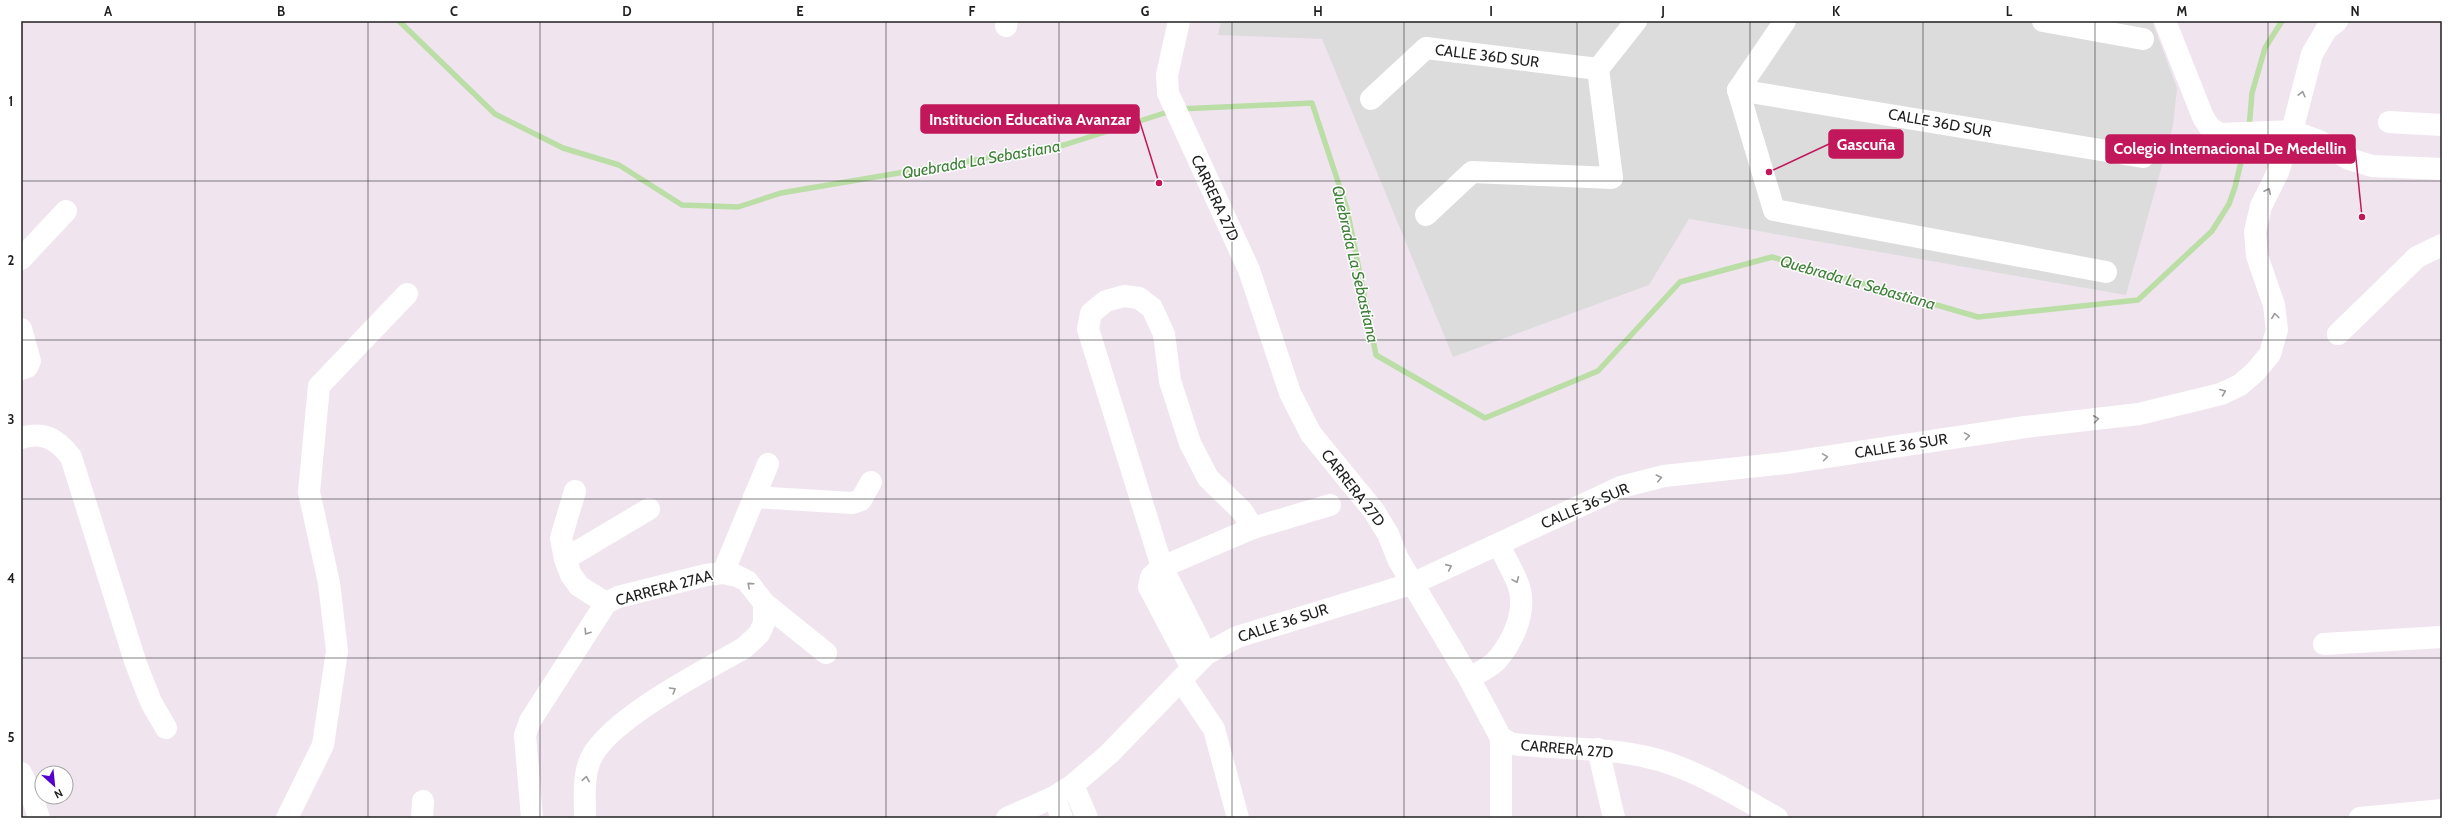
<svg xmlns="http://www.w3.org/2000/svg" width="2463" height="839" font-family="Cabin,sans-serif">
<rect width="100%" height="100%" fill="#f0e5ef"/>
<path fill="#dcdcdd" d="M 1221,21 L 2152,21 L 2177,88 L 2173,126 L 2126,295 L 1689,219 L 1649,285 L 1453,357 L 1322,39 L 1218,35 Z"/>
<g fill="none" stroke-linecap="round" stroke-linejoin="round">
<g stroke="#badea5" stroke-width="5.5">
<path d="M 399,21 L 495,114 L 563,148 L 619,165 L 682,205 L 738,207 L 781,193 L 1064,145 L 1171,111"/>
<path d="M 1179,109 L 1312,103 L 1347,209 L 1376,355 L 1485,418 L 1598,371 L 1680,282 L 1772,257 L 1978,317 L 2138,300 L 2212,231 L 2229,204 L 2235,187 L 2247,137"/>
<path d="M 2249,129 L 2252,93 L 2265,48 L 2282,21"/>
</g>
<g stroke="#fff" stroke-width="22">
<path d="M 1179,21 L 1167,75 L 1168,93 L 1249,270 L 1290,393 L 1311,434 L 1374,511 L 1388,534 L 1398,559 L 1469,678 L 1501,738 L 1512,744 C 1565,750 1620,746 1671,764 C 1708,777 1743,799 1777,818"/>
<path d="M 1785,21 L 1738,90 L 1774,210 L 2106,272"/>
<path d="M 2043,21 L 2143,39"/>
<path d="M 2165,21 L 2203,117 L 2210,128 L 2220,134 L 2292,131 L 2319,141 L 2349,159 L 2372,166 L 2442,169"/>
<path d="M 1006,26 L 1007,21"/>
<path d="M 1738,90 L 2143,157"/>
<path d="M 1371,99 L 1426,48 L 1598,69"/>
<path d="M 2389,122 L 2442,125"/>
<path d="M 1426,215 L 1472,172 L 1612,178 L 1598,69 L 1636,21"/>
<path d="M 21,259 L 66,211"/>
<path d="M 21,329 L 30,361 L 27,367 L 21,369"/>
<path d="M 2338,334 L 2417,257 L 2442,245"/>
<path d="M 21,438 C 44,431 57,439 71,457 L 136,664 L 151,702 L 166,728"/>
<path d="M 575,491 L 561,538 L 565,559 L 571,575 L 579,586 L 606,603"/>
<path d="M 754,497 L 852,503 L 861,500 L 871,482"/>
<path d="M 565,559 L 649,509"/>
<path d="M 723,573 L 768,464"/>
<path d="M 764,603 L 826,653"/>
<path d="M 2324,644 L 2442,637"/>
<path d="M 1206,654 L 1162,567 L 1088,329 L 1091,313 L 1106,301 L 1124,296 L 1139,298 L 1152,308 L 1164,334 L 1170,381 L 1190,443 L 1208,478 L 1242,511 L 1253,528"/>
<path d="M 1192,668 L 1149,587 L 1151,577 L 1162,567 L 1253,528 L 1330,505"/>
<path d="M 1469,678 C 1478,673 1489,668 1496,661 C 1513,642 1528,610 1518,584 C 1513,571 1505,558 1499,545"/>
<path d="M 1181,680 L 1214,729 L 1238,818"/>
<path d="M 1598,749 L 1614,818"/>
<path d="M 21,773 L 31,793 L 39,818"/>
<path d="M 1073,785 L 1087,818"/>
<path d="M 1054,797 L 1062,818"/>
<path d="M 287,818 L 323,745 L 337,651 L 329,583 L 309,492 L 319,386 L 407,294"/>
<path d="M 422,818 L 423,801"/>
<path d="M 532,818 L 525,735 L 530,721 L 606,603 L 618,597 L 706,575 L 723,573 L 737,576 L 747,581 L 764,603 L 764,623 L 759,634 L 744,648 C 706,670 602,722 589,763 C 583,780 585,800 585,818"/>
<path d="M 1007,818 L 1054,797 L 1073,785 L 1109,754 L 1206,654 L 1237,637 L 1414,583 L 1621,487 L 1664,476 L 1786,463 L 2025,427 L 2139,414 L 2221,394 L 2240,385 L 2256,371 L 2270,354 L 2277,330 L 2274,305 L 2257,256 L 2255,232 L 2261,206 L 2278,172 L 2292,131 L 2312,54 L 2326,30 L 2337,21"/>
<path d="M 1501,818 L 1501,738"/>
<path d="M 2360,818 L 2442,810"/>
</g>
</g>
<defs><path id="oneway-chevron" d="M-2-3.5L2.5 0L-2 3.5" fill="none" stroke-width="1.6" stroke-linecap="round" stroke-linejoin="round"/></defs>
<g stroke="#9a9a9a">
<use href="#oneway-chevron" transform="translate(2302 94) rotate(-76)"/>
<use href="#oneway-chevron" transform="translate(2268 191) rotate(-64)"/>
<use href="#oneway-chevron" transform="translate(2275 316) rotate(-97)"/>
<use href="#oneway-chevron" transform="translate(2223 392) rotate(-22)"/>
<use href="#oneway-chevron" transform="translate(2096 419) rotate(-7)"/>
<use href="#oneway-chevron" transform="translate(1967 436) rotate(-9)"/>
<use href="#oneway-chevron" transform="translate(1825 457) rotate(-9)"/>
<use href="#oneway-chevron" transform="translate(1659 478) rotate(-13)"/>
<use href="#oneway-chevron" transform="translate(1449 567) rotate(-24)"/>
<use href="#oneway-chevron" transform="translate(1516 580) rotate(66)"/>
<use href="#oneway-chevron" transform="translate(750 585) rotate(-138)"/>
<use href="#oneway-chevron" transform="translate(587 632) rotate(123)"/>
<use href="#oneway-chevron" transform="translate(673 690) rotate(-31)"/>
<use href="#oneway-chevron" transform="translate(586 779) rotate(-81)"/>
</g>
<path fill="none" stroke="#1f1f1f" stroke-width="1" stroke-opacity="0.55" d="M 195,21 L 195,818M 368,21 L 368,818M 540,21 L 540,818M 713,21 L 713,818M 886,21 L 886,818M 1059,21 L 1059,818M 1232,21 L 1232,818M 1404,21 L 1404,818M 1577,21 L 1577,818M 1750,21 L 1750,818M 1923,21 L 1923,818M 2095,21 L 2095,818M 2268,21 L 2268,818M 21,181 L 2442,181M 21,340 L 2442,340M 21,499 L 2442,499M 21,658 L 2442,658"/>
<g text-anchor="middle" stroke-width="3" stroke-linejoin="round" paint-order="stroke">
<g font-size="15" fill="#1f1f1f" stroke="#fff">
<text transform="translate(1487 56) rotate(7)" y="5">CALLE 36D SUR</text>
<text transform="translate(1940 123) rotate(10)" y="5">CALLE 36D SUR</text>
<text transform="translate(1215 198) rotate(65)" y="5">CARRERA 27D</text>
<text transform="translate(1901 446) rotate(-9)" y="5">CALLE 36 SUR</text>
<text transform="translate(1353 488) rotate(52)" y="5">CARRERA 27D</text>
<text transform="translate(1585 506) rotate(-23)" y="5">CALLE 36 SUR</text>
<text transform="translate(664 588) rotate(-15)" y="5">CARRERA 27AA</text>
<text transform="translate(1283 623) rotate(-18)" y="5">CALLE 36 SUR</text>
<text transform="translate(1567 749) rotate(5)" y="5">CARRERA 27D</text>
</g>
<g font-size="16" font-style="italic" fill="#3f8039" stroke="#fff">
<text transform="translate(981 159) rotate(-10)" y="6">Quebrada La Sebastiana</text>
<text transform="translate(1356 264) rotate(77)" y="6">Quebrada La Sebastiana</text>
<text transform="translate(1858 282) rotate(16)" y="6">Quebrada La Sebastiana</text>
</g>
</g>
<path fill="none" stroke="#c2185b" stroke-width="1.5" d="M1159 183L1139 119M1769 172L1829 144M2362 217L2355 149"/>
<g fill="#c2185b" stroke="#fff" stroke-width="1.5">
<circle cx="1159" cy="183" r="4"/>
<circle cx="1769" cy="172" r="4"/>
<circle cx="2362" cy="217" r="4"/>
</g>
<g fill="#c2185b" stroke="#c2185b" stroke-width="1.5">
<rect x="921" y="105" width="218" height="28" rx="4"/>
<rect x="1829" y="130" width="74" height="28" rx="4"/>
<rect x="2106" y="135" width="249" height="28" rx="4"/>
</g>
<g font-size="16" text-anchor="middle" font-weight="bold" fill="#fff">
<text x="1030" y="125">Institucion Educativa Avanzar</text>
<text x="1866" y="150">Gascuña</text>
<text x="2230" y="154">Colegio Internacional De Medellin</text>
</g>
<rect width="2463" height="839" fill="none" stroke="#ffffff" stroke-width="44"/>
<g transform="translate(54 785) rotate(153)"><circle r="19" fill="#ffffff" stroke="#a5a5a5"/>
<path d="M0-3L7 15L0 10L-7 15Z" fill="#5400ce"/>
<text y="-6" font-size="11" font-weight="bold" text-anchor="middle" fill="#1f1f1f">N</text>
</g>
<rect x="22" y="22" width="2419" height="795" fill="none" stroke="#1f1f1f" stroke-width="1.5"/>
<g font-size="13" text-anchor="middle" font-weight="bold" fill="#1f1f1f">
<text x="108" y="16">A</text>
<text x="281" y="16">B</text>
<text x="454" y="16">C</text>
<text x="627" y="16">D</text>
<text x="800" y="16">E</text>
<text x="972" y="16">F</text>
<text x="1145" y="16">G</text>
<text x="1318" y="16">H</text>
<text x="1491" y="16">I</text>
<text x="1663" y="16">J</text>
<text x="1836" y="16">K</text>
<text x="2009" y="16">L</text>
<text x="2182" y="16">M</text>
<text x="2355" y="16">N</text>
<text x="11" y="106">1</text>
<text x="11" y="265">2</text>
<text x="11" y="424">3</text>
<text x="11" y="583">4</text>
<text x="11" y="742">5</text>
</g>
</svg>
